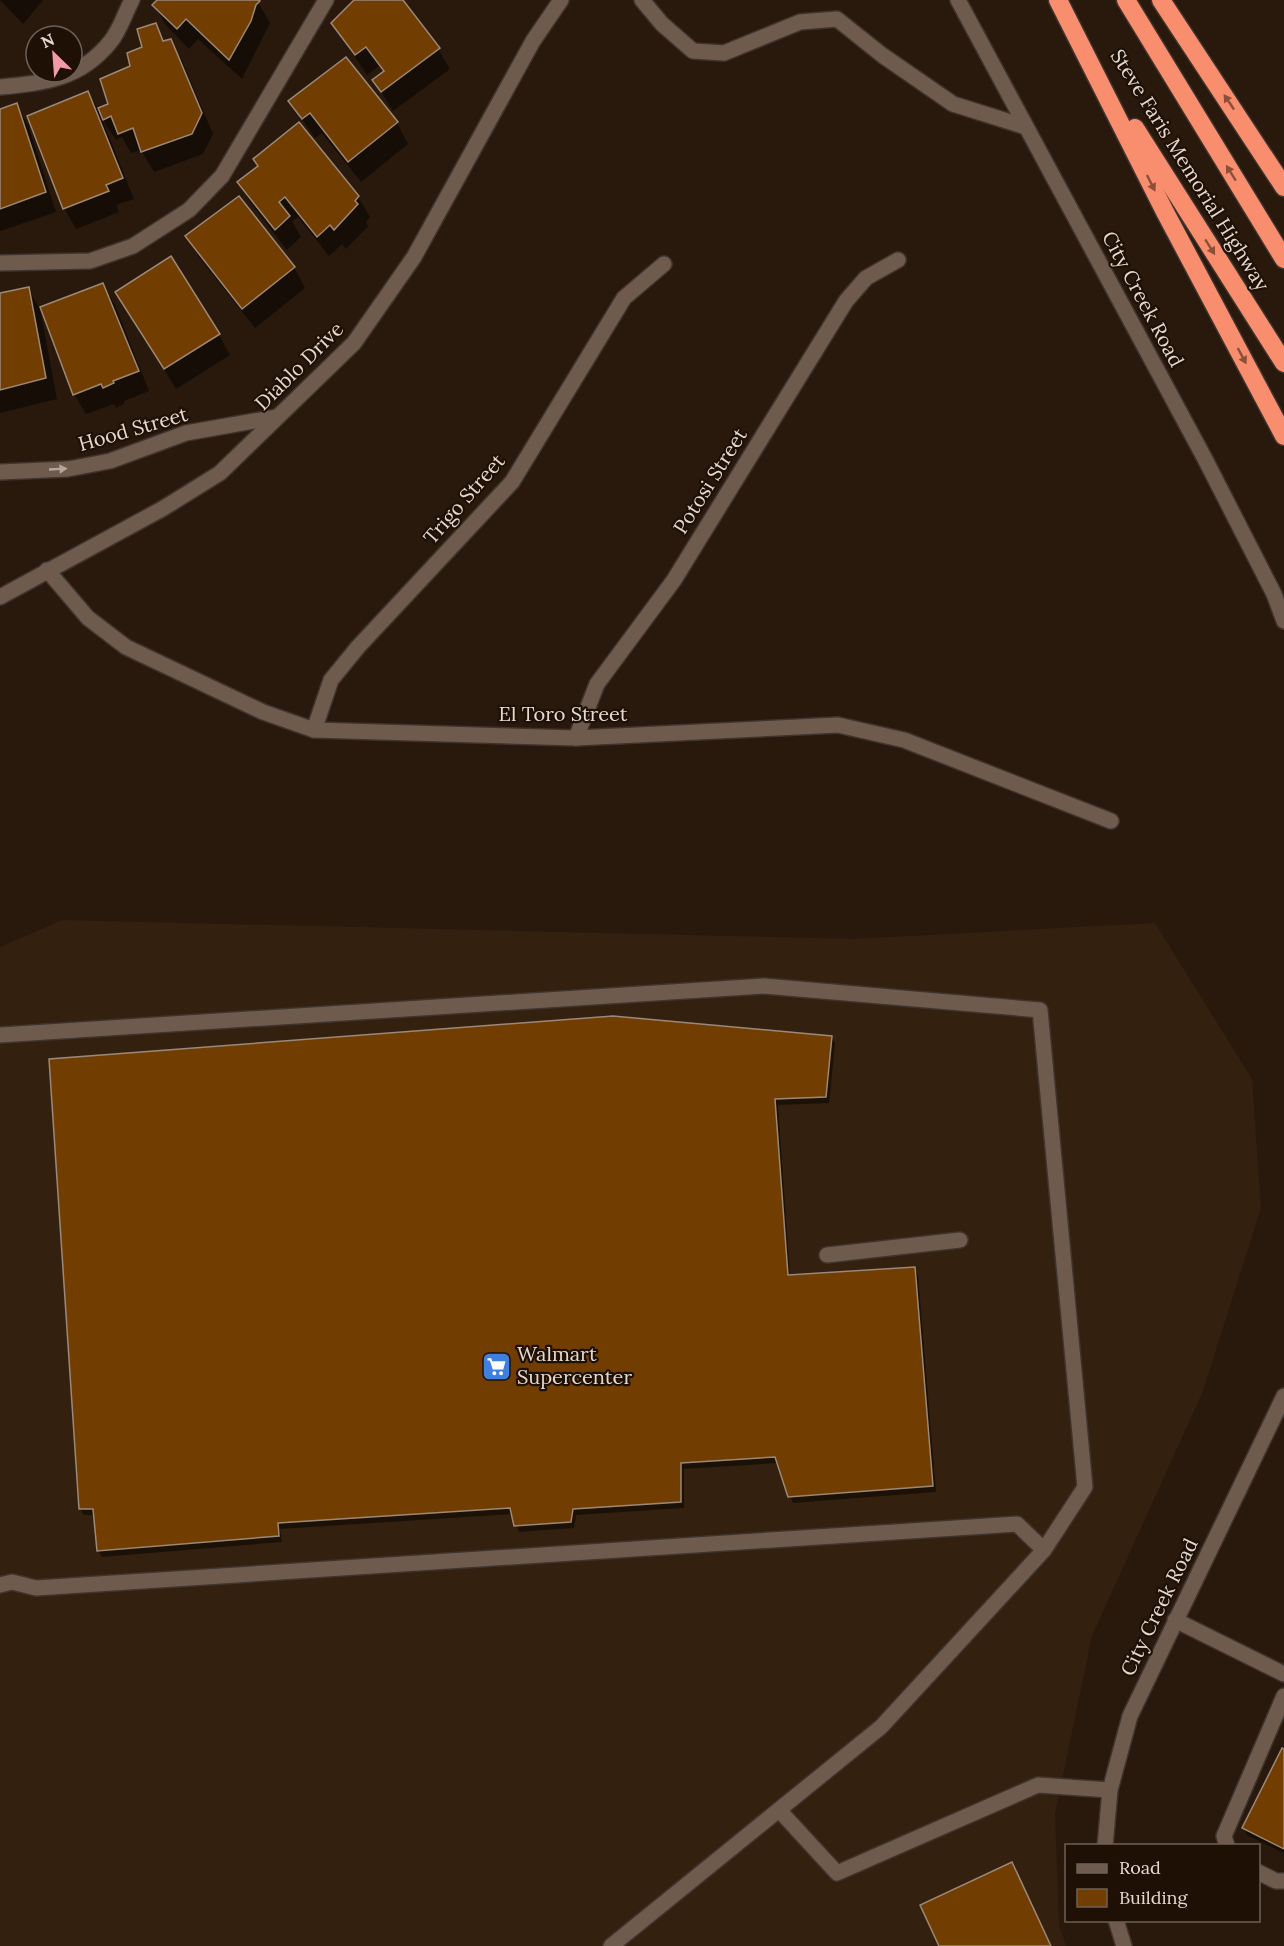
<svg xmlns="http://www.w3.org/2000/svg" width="1284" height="1946" font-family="Lora,serif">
<rect width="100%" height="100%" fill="#28190c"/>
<path fill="#34200e" d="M 62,920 L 853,939 L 1155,923 L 1252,1079 L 1261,1208 L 1203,1391 L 1092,1636 L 1055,1814 L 1059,1925 L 1066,1946 L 0,1946 L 0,947 Z"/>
<g fill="#0007">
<path d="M 0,0 L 43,0 L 23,24 Z"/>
<path d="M 159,0 L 256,0 L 258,2 L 270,23 L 242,79 L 198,39 L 189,49 L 166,25 L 154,5 Z"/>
<path d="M 356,0 L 401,0 L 438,49 L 450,69 L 393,111 L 374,80 L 384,73 L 379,66 L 367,75 L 333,24 Z"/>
<path d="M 155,25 L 165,42 L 170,40 L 182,61 L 213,134 L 203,154 L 154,172 L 141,150 L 131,153 L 122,137 L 116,140 L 102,119 L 134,199 L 116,205 L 119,212 L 76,229 L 64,208 L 88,93 L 102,115 Z"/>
<path d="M 345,59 L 397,123 L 408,144 L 361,182 L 322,133 L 315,138 L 290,101 Z"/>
<path d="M 16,105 L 28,125 L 56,212 L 0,231 L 0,110 Z"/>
<path d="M 239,183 L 358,197 L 370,217 L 366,222 L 368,226 L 346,249 L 342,244 L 329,256 L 298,217 L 292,221 L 301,237 L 287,250 L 251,203 Z"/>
<path d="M 187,237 L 294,267 L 305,288 L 255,328 L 199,257 Z"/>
<path d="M 103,285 L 115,305 L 149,391 L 124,401 L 124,404 L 116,408 L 114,404 L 86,414 L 74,394 Z"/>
<path d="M 28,289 L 40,309 L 57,399 L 0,413 L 0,294 Z"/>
<path d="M 129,312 L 219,335 L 230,355 L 176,389 Z"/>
<path d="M 831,1037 L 835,1043 L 829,1103 L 778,1105 L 790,1276 L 914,1269 L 918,1275 L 936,1492 L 793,1503 L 778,1463 L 684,1469 L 684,1508 L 576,1515 L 574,1528 L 519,1532 L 513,1514 L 280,1529 L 282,1542 L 102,1557 L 98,1550 L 95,1515 L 84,1515 L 80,1509 Z"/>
<path d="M 1284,1750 L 1284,1853 L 1247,1835 L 1244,1828 Z"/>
<path d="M 1011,1864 L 1052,1946 L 940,1946 Z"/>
</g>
<g fill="#723d00" stroke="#9c8878" stroke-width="1.5">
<path d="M 157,0 L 258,0 L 260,1 L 256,5 L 251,21 L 229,60 L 186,19 L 177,29 L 152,5 Z"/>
<path d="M 354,0 L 403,0 L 440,48 L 381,92 L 372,80 L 384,71 L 366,47 L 355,55 L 331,23 Z"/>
<path d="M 156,23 L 163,41 L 171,39 L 202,113 L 192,134 L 141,152 L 133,128 L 118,134 L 111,116 L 103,120 L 98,108 L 108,104 L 100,79 L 130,66 L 127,53 L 142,47 L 137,29 Z"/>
<path d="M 346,57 L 398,122 L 348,162 L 310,113 L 302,119 L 288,101 Z"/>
<path d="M 88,91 L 123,178 L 106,185 L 109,191 L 63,209 L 27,116 Z"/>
<path d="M 17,103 L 46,192 L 0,209 L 0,109 Z"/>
<path d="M 299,122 L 359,196 L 355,201 L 358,204 L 334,230 L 330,225 L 317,237 L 285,197 L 279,202 L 290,216 L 275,230 L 237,182 L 258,166 L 253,159 Z"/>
<path d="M 239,196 L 295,267 L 242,309 L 185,236 Z"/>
<path d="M 171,256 L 220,334 L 164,369 L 115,292 Z"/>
<path d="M 103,283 L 139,371 L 113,381 L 114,383 L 103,388 L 101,384 L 73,395 L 40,307 Z"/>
<path d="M 29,287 L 46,378 L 0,390 L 0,293 Z"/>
<path d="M 613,1016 L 832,1036 L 826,1097 L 775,1099 L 788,1275 L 915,1267 L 933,1486 L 788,1497 L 775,1457 L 681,1463 L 681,1502 L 573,1509 L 571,1522 L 514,1526 L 510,1508 L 278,1523 L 279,1536 L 97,1551 L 93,1509 L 79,1509 L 49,1059 Z"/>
<path d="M 1282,1748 L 1284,1749 L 1284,1849 L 1242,1828 Z"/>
<path d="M 1012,1862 L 1051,1946 L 939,1946 L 920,1905 Z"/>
</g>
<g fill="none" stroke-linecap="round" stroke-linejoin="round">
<defs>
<g id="minor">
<path d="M 642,0 L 662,24 L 693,51 L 724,53 L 800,22 L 837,19 L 882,55 L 953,104 L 1026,127"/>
<path d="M 958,0 L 1205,459 L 1274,594 L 1284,621"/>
<path d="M 0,87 C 45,83 81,79 111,41 C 120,30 125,13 132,0"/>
<path d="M 0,263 L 90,261 L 133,246 L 189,210 L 222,176 L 326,0"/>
<path d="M 0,472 L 68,469 L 110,461 L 186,433 L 277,417"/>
<path d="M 47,570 L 88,618 L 126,647 L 263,712 L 314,730 L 576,738 L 838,725 L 904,740 L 1111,821"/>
<path d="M 0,597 L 162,509 L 220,473 L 354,343 L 414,257 L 533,41 L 561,0"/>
<path d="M 314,730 L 331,680 L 358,647 L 512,482 L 624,298 L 664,264"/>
<path d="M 576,738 L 597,684 L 674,580 L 846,301 L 866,278 L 898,260"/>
<path d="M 0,1035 L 764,986 L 1040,1010 L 1085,1487 L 1044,1550"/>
<path d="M 827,1255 L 960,1240"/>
<path d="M 0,1585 L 12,1582 L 36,1588 L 1017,1524 L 1044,1550 L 881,1727 L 611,1946"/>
<path d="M 1175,1620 L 1284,1674"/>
<path d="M 779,1810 L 837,1873 L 1038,1785 L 1110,1790"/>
<path d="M 1105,1846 L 1110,1790 L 1130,1716 L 1284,1396"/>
<path d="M 1227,1846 L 1224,1836 L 1284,1696"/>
<path d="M 1258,1872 L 1276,1881 L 1284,1881"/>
<path d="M 1116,1920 L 1124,1946"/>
</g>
<g id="highway">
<path d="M 1058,0 L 1165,212 L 1284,436"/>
<path d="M 1126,0 L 1284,259"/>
<path d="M 1161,0 L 1284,187"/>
<path d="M 1135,128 L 1284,363"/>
</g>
</defs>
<use href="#minor" stroke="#3f332e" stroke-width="18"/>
<use href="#highway" stroke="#3f332e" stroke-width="21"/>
<use href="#minor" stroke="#6e5b4d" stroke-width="15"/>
<use href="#highway" stroke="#f98e6e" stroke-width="18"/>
</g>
<defs><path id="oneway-solid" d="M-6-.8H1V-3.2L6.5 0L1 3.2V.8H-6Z" transform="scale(1.5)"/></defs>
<g fill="#8c4f39">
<use href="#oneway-solid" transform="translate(1229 102) rotate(-124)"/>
<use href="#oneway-solid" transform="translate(1231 173) rotate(-122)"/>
<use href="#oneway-solid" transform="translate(1151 183) rotate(63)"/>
<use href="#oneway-solid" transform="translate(1210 247) rotate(58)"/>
<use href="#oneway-solid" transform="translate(1242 356) rotate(62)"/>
</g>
<use fill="#b5a79c" href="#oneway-solid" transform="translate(58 469) rotate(-3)"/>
<defs>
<symbol id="supermarket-square" viewBox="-11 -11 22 22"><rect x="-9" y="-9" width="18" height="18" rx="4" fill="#3f7fe0" stroke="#1e1004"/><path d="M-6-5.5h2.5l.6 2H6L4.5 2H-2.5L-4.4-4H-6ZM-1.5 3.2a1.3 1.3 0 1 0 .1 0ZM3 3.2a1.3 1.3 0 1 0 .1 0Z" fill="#fff"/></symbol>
</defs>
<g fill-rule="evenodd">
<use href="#supermarket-square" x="480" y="1350" width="33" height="33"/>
</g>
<g text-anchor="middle" stroke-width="4.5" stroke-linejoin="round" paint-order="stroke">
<g font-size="20" fill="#e4d9d1" stroke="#1e1004">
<text transform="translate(1190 170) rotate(58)" y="7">Steve Faris Memorial Highway</text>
<text transform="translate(1143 299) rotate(62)" y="7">City Creek Road</text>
<text transform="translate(299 366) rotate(-45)" y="7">Diablo Drive</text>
<text transform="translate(133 429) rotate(-16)" y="7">Hood Street</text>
<text transform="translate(710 481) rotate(-58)" y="7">Potosi Street</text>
<text transform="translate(464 499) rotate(-49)" y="7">Trigo Street</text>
<text x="563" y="721">El Toro Street</text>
<text transform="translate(1159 1607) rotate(-64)" y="7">City Creek Road</text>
</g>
<g font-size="20" fill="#e4d9d1" stroke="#1e1004" text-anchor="start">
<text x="517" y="1361">Walmart<tspan x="517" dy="23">Supercenter</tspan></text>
</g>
</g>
<rect x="1065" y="1844" width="195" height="78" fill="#1e1004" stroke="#6d6056" stroke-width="1.5"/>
<rect x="1077" y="1864" width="30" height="9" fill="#6e5b4d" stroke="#6d6056" stroke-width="1.5"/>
<text x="1119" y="1874" font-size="18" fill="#e4d9d1">Road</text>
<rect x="1077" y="1889" width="30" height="18" fill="#723d00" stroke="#6d6056" stroke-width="1.5"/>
<text x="1119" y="1904" font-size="18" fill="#e4d9d1">Building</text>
<g transform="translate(54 54) rotate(335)"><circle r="28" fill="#1e1004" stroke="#6d6056" stroke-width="1.5"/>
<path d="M0-4.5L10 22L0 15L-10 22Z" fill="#f39aa8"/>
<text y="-9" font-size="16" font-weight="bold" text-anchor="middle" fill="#e4d9d1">N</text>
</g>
</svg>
